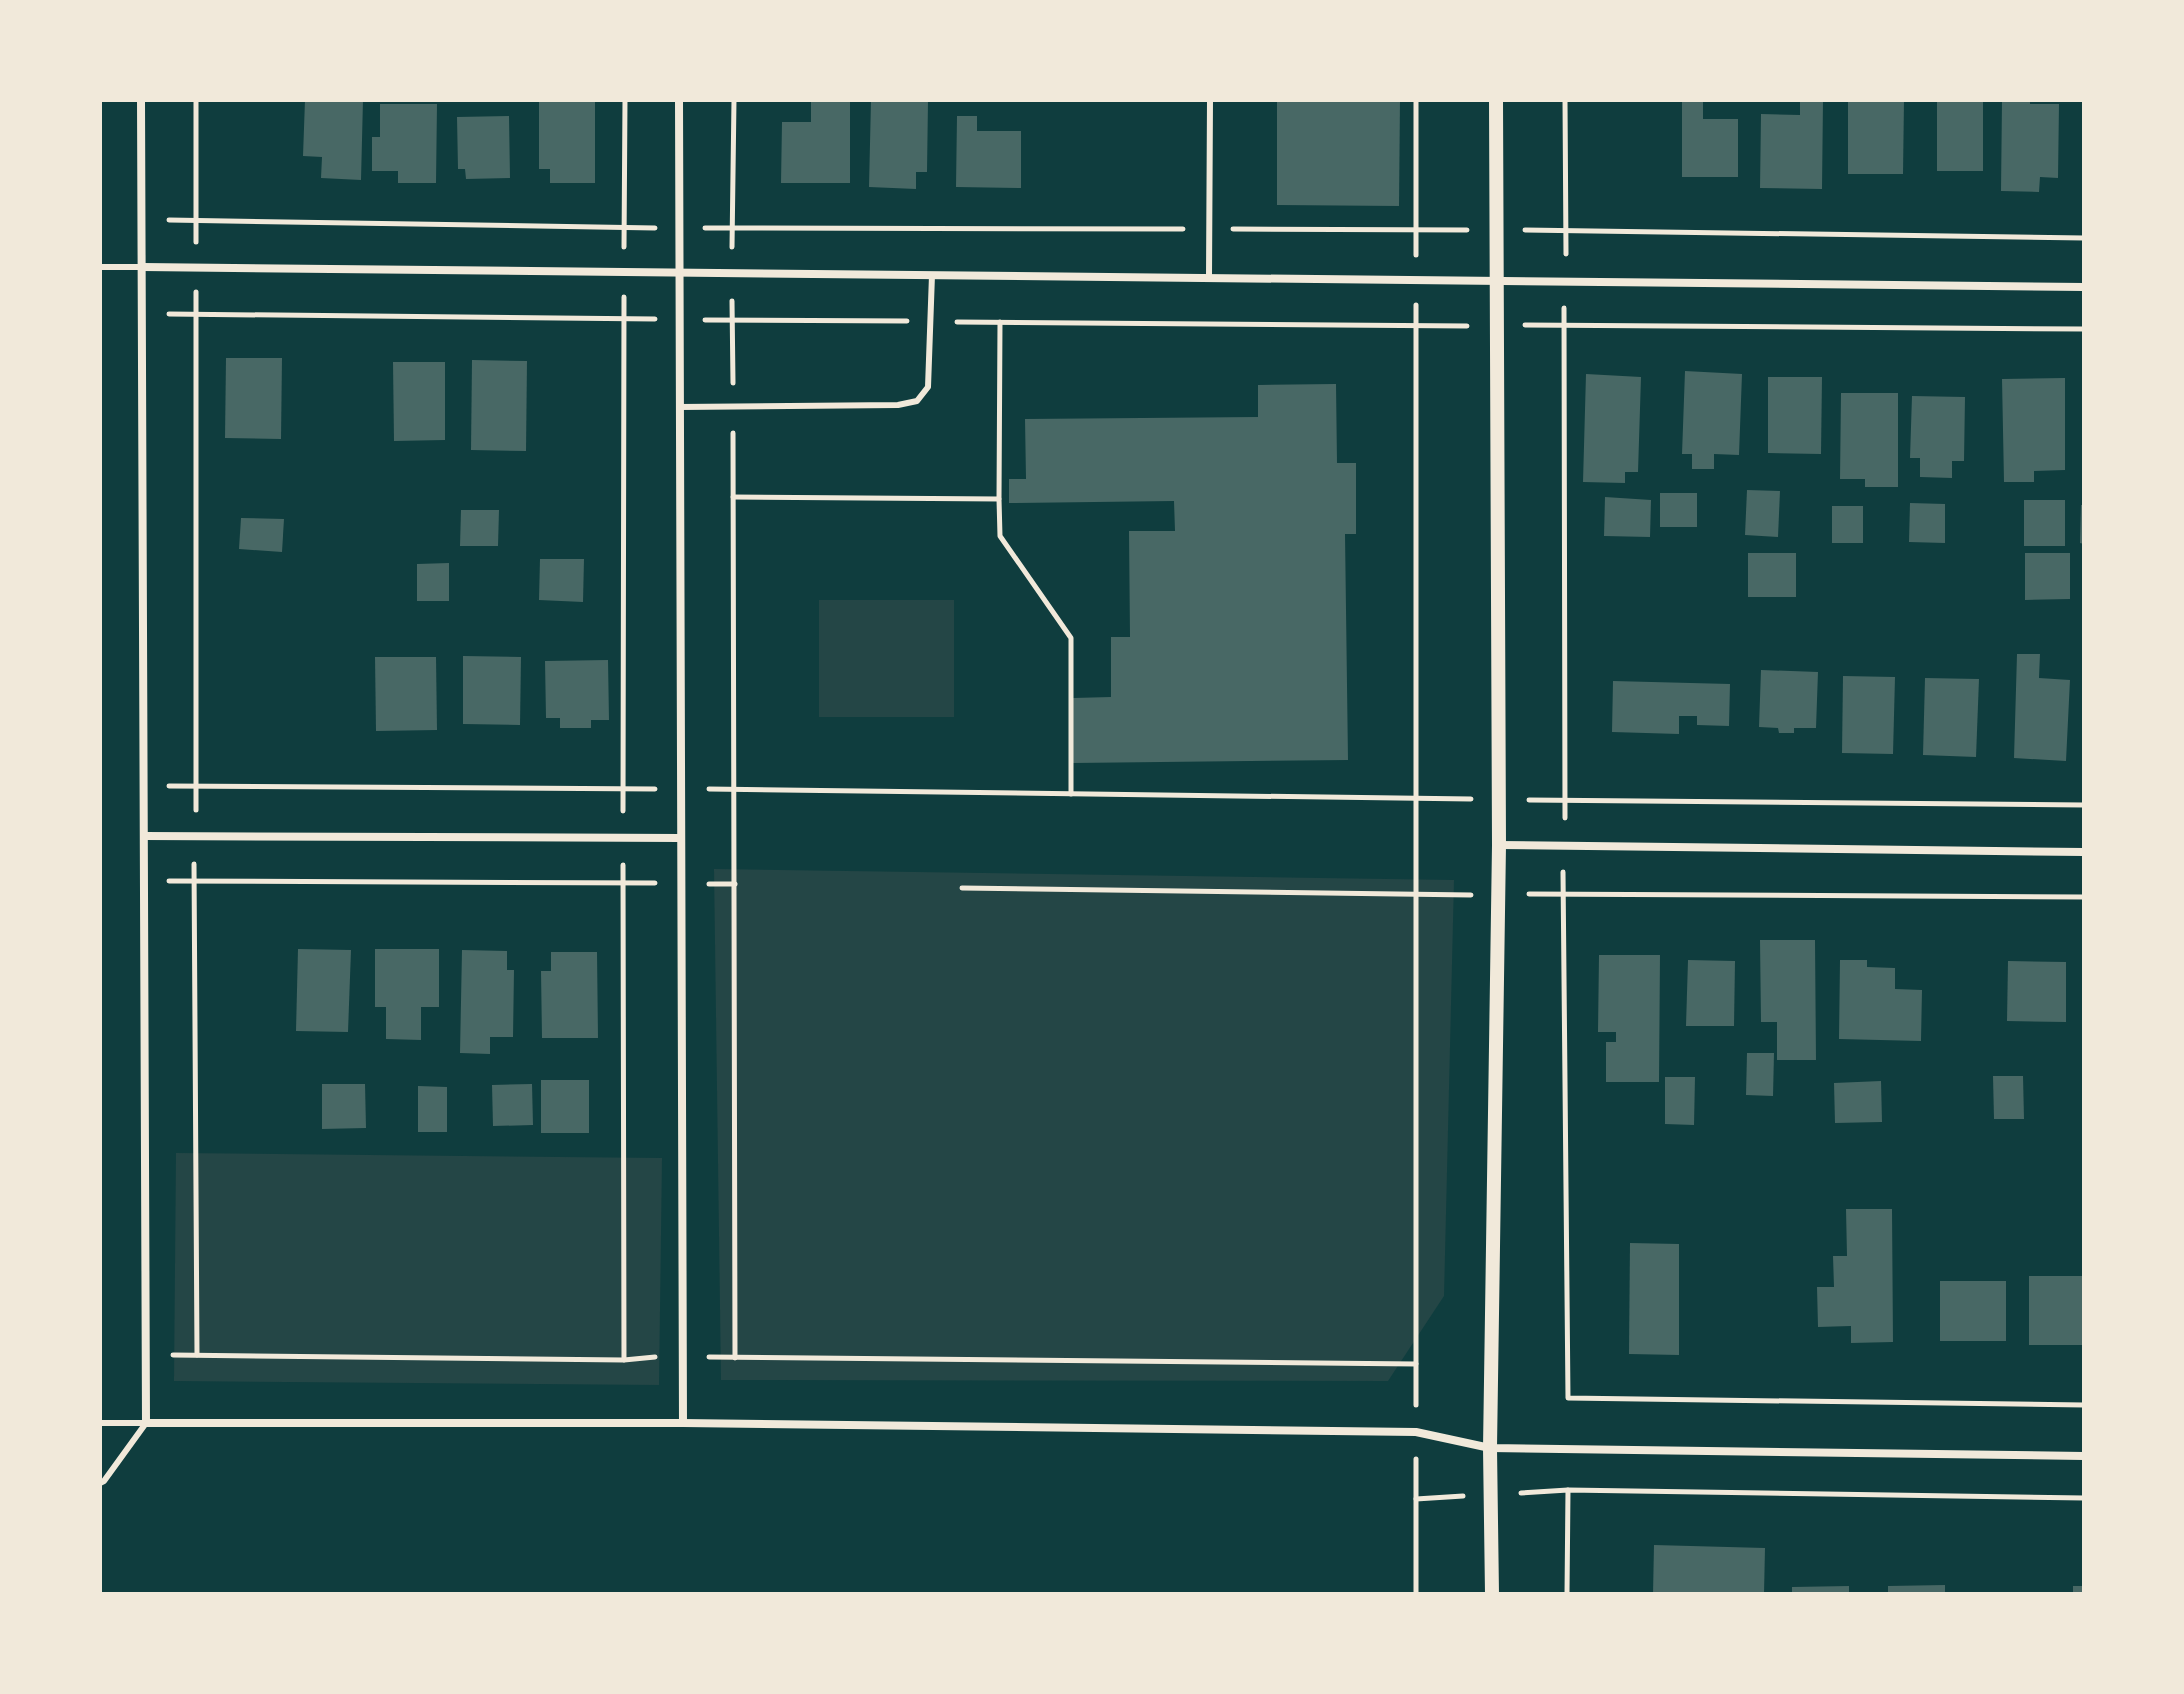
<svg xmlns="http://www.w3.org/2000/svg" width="2184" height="1694" font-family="Karla,sans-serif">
<rect width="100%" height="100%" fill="#0f3d3e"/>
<g fill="#244646">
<rect x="819" y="600" width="135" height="117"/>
<path d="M 714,869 L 1454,880 L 1444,1296 L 1388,1381 L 721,1380 Z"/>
<path d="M 176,1153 L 662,1158 L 659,1385 L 174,1381 Z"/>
</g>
<g fill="#486865">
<path d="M 305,100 L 363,100 L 361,180 L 321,178 L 322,157 L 303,156 Z"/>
<path d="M 539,100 L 595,100 L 595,183 L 550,183 L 550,169 L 539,169 Z"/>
<path d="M 871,100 L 928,101 L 927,172 L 916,172 L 916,189 L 869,187 Z"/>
<path d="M 1277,100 L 1400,100 L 1399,206 L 1277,205 Z"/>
<path d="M 1848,100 L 1904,100 L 1903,174 L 1848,174 Z"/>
<path d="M 1941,100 L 1983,100 L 1983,171 L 1937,171 L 1937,101 Z"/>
<path d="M 2002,100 L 2030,100 L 2030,104 L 2059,104 L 2058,178 L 2040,177 L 2039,192 L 2001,191 Z"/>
<path d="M 811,101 L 850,101 L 850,183 L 781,183 L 782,122 L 811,122 Z"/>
<path d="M 1800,101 L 1823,101 L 1822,189 L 1760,188 L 1761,114 L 1800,115 Z"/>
<path d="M 1682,102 L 1703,102 L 1703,119 L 1738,119 L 1738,177 L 1682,177 Z"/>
<path d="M 380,104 L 437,104 L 436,183 L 398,183 L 398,171 L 372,171 L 372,137 L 380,137 Z"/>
<path d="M 509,116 L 510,178 L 466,179 L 465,169 L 458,169 L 457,117 Z"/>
<path d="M 957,116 L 977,116 L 977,131 L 1021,131 L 1021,188 L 956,187 Z"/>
<path d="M 226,358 L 282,358 L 281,439 L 225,438 Z"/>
<path d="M 472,360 L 527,361 L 526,451 L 471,450 Z"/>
<path d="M 393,362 L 445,362 L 445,440 L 394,441 Z"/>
<path d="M 1685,371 L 1742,374 L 1739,455 L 1714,454 L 1714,469 L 1692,469 L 1692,454 L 1682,454 Z"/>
<path d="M 1586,374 L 1641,377 L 1638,472 L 1625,472 L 1625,483 L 1583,482 Z"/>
<path d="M 1768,377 L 1822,377 L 1821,454 L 1768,453 Z"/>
<path d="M 2065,378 L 2065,470 L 2034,471 L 2034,482 L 2004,482 L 2002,379 Z"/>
<path d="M 1336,384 L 1337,463 L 1356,463 L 1356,534 L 1345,534 L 1348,760 L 1073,763 L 1073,698 L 1111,697 L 1111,637 L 1130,637 L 1129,531 L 1175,531 L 1174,501 L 1009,503 L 1009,479 L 1026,479 L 1025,419 L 1258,417 L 1258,385 Z"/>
<path d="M 1841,393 L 1898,393 L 1898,487 L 1865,487 L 1865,479 L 1840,479 Z"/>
<path d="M 1912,396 L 1965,397 L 1964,461 L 1952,461 L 1952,478 L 1920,477 L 1920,458 L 1910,458 Z"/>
<path d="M 1747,490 L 1780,491 L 1778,537 L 1745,535 Z"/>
<rect x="1660" y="493" width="37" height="34"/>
<path d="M 1605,497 L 1651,500 L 1650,537 L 1604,536 Z"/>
<rect x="2024" y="500" width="41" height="46"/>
<path d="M 1910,503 L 1945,504 L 1945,543 L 1909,542 Z"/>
<path d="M 2081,505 L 2084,505 L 2084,544 L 2080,543 Z"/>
<rect x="1832" y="506" width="31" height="37"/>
<path d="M 461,510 L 499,510 L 498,546 L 460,546 Z"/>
<path d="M 241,518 L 284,519 L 282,552 L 239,549 Z"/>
<rect x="1748" y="553" width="48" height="44"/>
<path d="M 2025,553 L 2070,553 L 2070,599 L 2025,600 Z"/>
<path d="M 540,559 L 584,559 L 583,602 L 539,600 Z"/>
<path d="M 449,563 L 449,601 L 417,601 L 417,564 Z"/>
<path d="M 2017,654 L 2040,654 L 2039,678 L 2070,680 L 2066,761 L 2014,758 Z"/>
<path d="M 463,656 L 521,657 L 520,725 L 463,724 Z"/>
<path d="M 375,657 L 436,657 L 437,730 L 376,731 Z"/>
<path d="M 608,660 L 609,720 L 591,720 L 591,728 L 560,728 L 560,718 L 546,718 L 545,661 Z"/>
<path d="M 1761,670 L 1818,672 L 1816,728 L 1794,728 L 1794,733 L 1779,733 L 1778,728 L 1759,727 Z"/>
<path d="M 1843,676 L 1895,677 L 1893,754 L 1842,753 Z"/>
<path d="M 1925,678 L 1979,679 L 1976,757 L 1923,755 Z"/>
<path d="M 1613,681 L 1730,684 L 1729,726 L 1697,725 L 1697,716 L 1679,716 L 1679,734 L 1612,732 Z"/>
<path d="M 1760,940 L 1815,940 L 1816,1060 L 1777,1060 L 1777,1022 L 1761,1022 Z"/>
<path d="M 298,949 L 351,950 L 348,1032 L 296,1031 Z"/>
<path d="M 375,949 L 439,949 L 439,1007 L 421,1007 L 421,1040 L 386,1039 L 386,1007 L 375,1007 Z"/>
<path d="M 462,950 L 507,951 L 507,970 L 514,970 L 513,1037 L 490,1037 L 490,1054 L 460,1053 Z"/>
<path d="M 551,952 L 597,952 L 598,1038 L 542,1038 L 541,971 L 551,971 Z"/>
<path d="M 1599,955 L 1660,955 L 1659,1082 L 1606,1082 L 1606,1042 L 1616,1042 L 1616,1032 L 1598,1032 Z"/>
<path d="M 1688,960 L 1735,961 L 1734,1026 L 1686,1026 Z"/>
<path d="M 1840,960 L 1867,960 L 1867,967 L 1895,968 L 1895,989 L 1922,990 L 1921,1041 L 1839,1039 Z"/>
<path d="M 2008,961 L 2066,962 L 2066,1022 L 2007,1021 Z"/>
<path d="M 1747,1053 L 1774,1053 L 1773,1096 L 1746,1095 Z"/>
<path d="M 1993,1076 L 2023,1076 L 2024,1119 L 1994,1119 Z"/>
<path d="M 1665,1077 L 1695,1077 L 1694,1125 L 1665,1124 Z"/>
<rect x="541" y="1080" width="48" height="53"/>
<path d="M 1881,1081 L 1882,1122 L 1835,1123 L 1834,1083 Z"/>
<path d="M 322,1084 L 365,1084 L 366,1128 L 322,1129 Z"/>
<path d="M 532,1084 L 533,1125 L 493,1126 L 492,1085 Z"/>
<path d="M 418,1086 L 447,1087 L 447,1132 L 418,1132 Z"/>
<path d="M 1846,1209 L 1892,1209 L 1893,1342 L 1851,1343 L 1851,1326 L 1818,1327 L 1817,1287 L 1834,1287 L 1833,1256 L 1847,1256 Z"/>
<path d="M 1630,1243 L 1679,1244 L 1679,1355 L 1629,1354 Z"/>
<rect x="2029" y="1276" width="55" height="69"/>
<rect x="1940" y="1281" width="66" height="60"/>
<path d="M 1654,1545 L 1765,1548 L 1764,1594 L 1653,1594 Z"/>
<path d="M 1945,1585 L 1945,1594 L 1888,1594 L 1888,1586 Z"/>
<path d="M 1849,1586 L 1849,1594 L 1792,1594 L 1792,1587 Z"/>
<rect x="2073" y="1586" width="11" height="8"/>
</g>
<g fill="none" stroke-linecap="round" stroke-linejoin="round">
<g stroke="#f1e9da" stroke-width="5">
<path d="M 196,100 L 196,242"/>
<path d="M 1565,100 L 1566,254"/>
<path d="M 169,220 L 655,228"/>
<path d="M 705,228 L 1183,229"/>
<path d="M 1233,229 L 1467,230"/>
<path d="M 1525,230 L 2084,238"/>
<path d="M 624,247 L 625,100"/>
<path d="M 732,247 L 734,100"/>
<path d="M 1416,255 L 1416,100"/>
<path d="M 196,292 L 196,810"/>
<path d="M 732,301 L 733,383"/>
<path d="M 1564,308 L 1565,818"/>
<path d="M 169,314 L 655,319"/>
<path d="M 705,320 L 907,321"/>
<path d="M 957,322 L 1467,326"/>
<path d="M 1525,325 L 2084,329"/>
<path d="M 733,433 L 735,1358"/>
<path d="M 733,497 L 999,499 L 1000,322"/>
<path d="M 999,499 L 1000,536 L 1071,638 L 1071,794"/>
<path d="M 169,786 L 655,789"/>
<path d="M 709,789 L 1471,799"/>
<path d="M 1529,800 L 2084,805"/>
<path d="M 623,811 L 624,297"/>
<path d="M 194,864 L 197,1355"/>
<path d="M 623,865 L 624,1360"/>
<path d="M 1563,872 L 1568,1398 L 2084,1405"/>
<path d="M 169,881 L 655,883"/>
<path d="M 709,884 L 735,884"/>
<path d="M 962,888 L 1471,895"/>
<path d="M 1529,894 L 2084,897"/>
<path d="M 173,1355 L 624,1360 L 655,1357"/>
<path d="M 709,1357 L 1416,1364 L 1416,305"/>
<path d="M 1416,1364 L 1416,1405"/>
<path d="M 1416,1459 L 1416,1594"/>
<path d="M 1521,1493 L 1568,1490 L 2084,1498"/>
<path d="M 1416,1499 L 1463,1496"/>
<path d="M 1567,1594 L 1568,1490"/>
</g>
<g stroke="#f1e9da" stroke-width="6">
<path d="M 100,267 L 143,267"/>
<path d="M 1209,277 L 1210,100"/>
<path d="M 680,407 L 898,405 L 917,401 L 928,387 L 932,275"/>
<path d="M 100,1423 L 146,1423"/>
<path d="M 100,1483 L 104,1481 L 146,1423"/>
</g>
<g stroke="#f1e9da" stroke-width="8">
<path d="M 141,100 L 146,1423 L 683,1423 L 1416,1432 L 1490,1448 L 2084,1456"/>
<path d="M 679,100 L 683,1423"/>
<path d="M 143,267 L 2084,287"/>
<path d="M 144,836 L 680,838"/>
<path d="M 1499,845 L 2084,852"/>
</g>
<path stroke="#f1e9da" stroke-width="14" d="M 1492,1594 L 1490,1448 L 1499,845 L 1496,100"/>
</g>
<rect width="2184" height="1694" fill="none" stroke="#f1e9da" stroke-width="204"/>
</svg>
